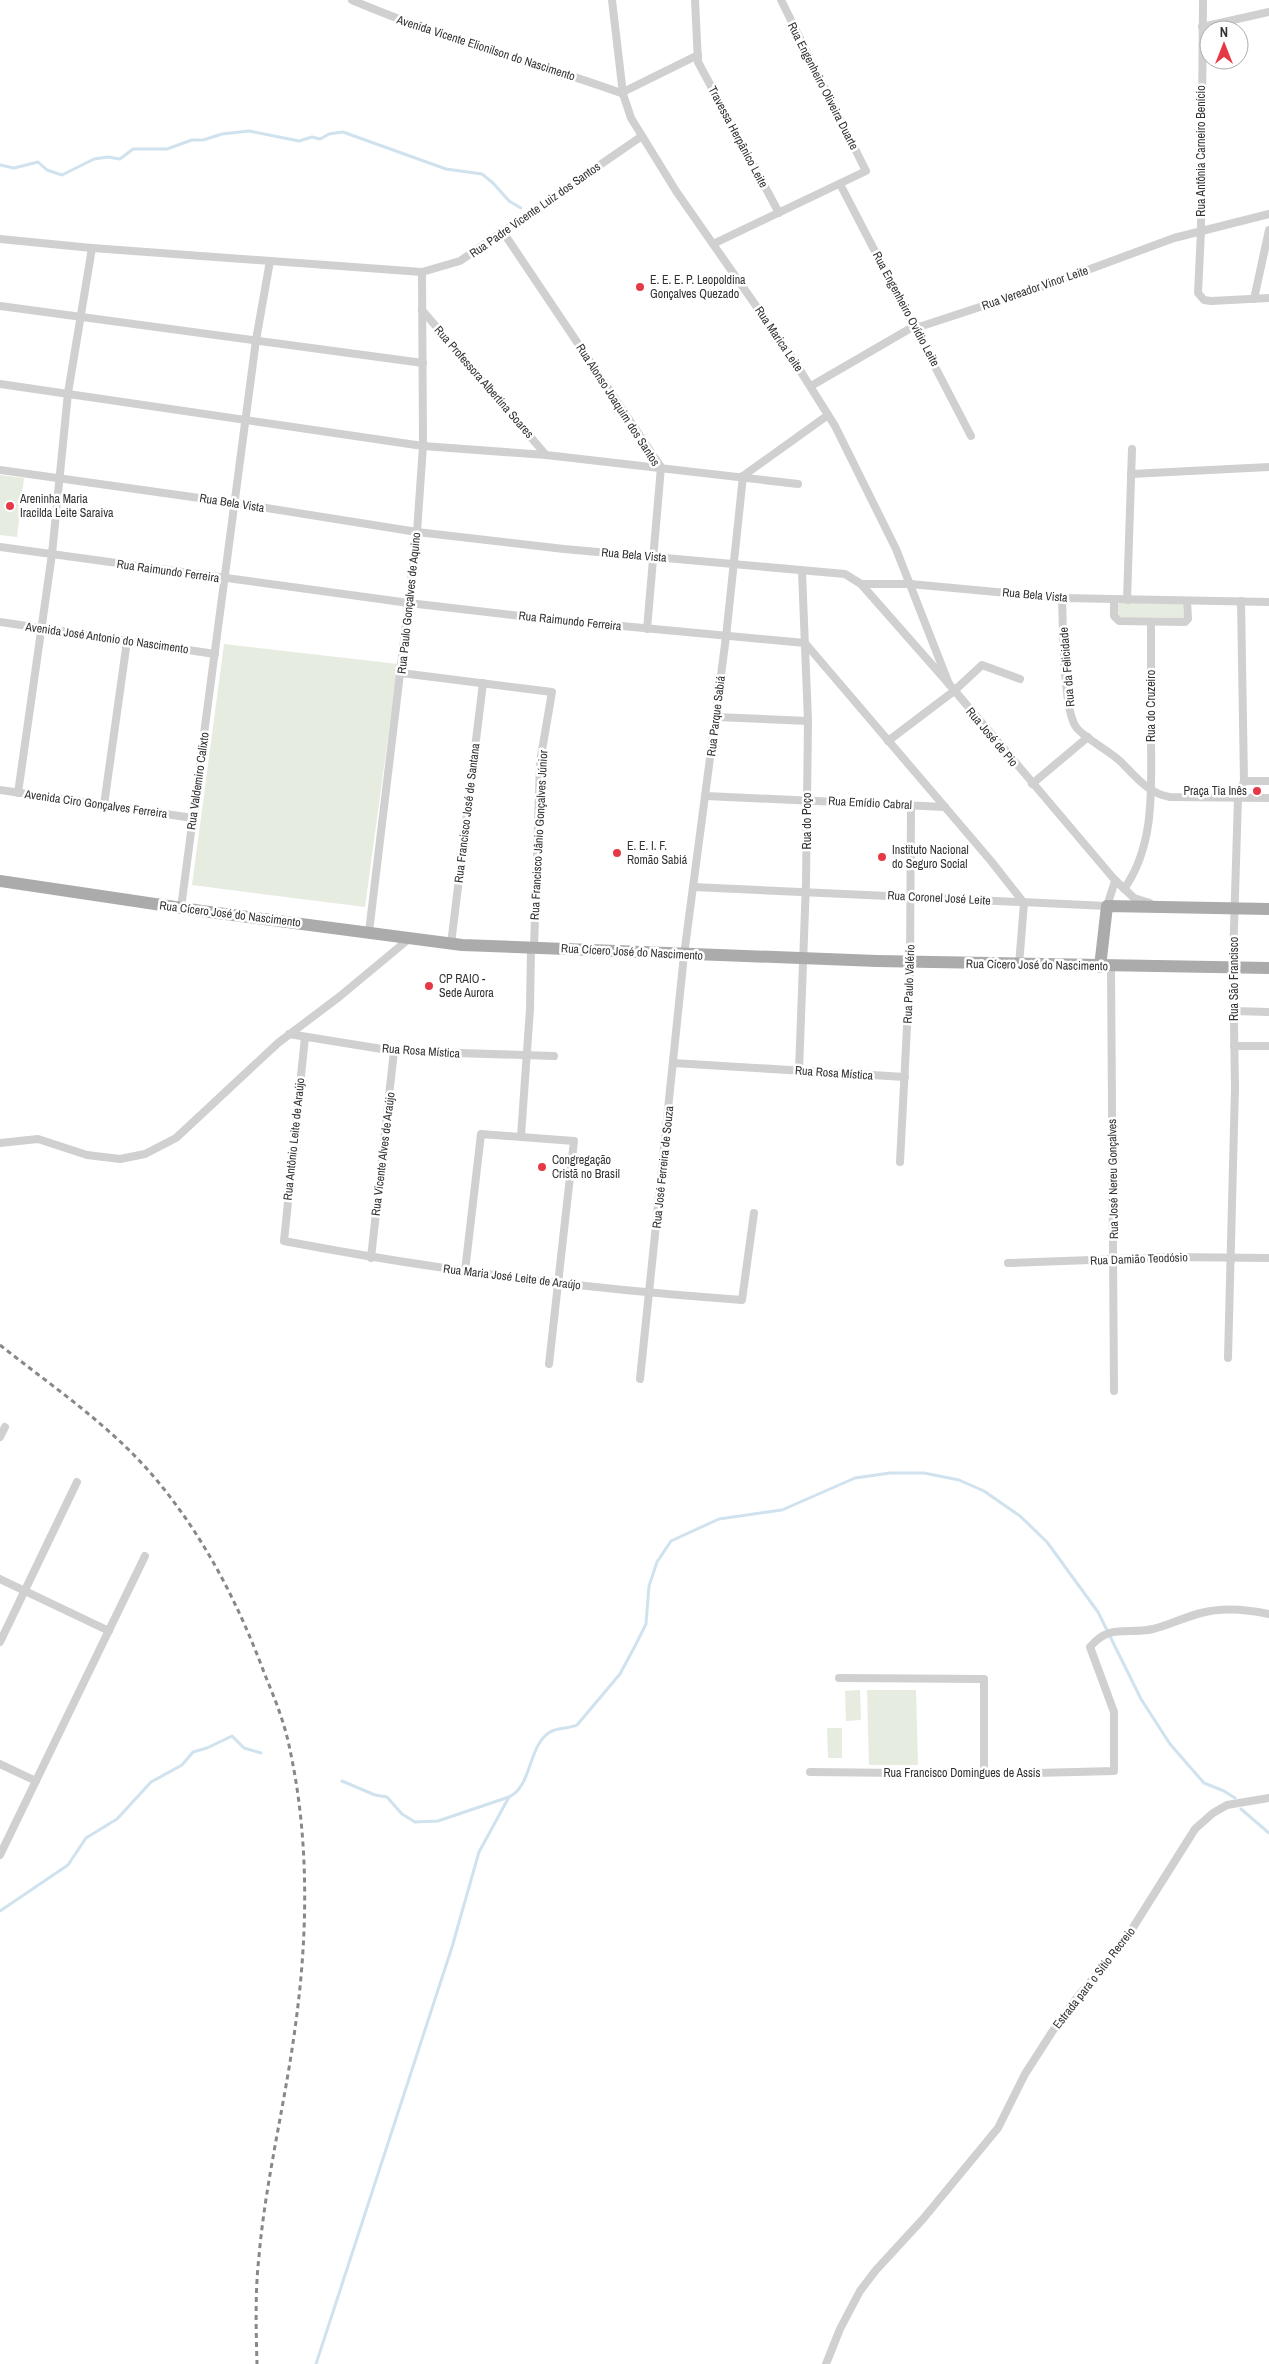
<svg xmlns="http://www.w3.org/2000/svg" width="1269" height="2364" font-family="'Archivo Narrow',sans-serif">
<rect width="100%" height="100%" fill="#fff"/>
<g fill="#e6ecdf">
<path d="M 0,475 L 24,478 L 17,537 L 0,535 Z"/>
<path d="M 1120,603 L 1183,603 L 1184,618 L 1120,617 L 1118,614 L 1118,604 Z"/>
<path d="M 224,644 L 398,664 L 365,907 L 192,885 Z"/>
<path d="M 860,1690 L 861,1720 L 846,1721 L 845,1691 Z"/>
<path d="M 867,1690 L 916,1690 L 918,1765 L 869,1765 Z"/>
<path d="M 827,1728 L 842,1728 L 842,1758 L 828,1758 Z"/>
</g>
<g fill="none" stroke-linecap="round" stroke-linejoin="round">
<g stroke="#cfe2ee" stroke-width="3">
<path d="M 0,165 L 14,168 L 38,162 L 47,170 L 62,175 L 94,159 L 108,157 L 120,159 L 133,149 L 167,149 L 192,140 L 203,140 L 222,134 L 249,131 L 299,141 L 312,137 L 320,139 L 329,134 L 343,132 L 446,169 L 482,174 L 493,183 L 509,201 L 521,208"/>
<path d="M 342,1781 L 375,1795 L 387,1797 L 402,1814 L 415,1822 L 438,1821 L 509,1797"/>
<path d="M 1241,1809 L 1269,1833"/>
<path d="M 0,1911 L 68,1865 L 86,1838 L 117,1819 L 151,1782 L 182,1765 L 193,1752 L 207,1748 L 232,1736 L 244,1748 L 261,1753"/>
<path d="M 316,2364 L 452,1947 L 479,1852 L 509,1797 C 533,1785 527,1747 550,1732 C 559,1727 568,1729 577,1725 L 620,1674 L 636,1644 L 646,1624 L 649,1586 L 657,1562 L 671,1541 L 719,1519 L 782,1510 L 855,1478 L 890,1473 L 924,1473 L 959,1480 L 984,1491 L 1020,1516 L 1047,1542 L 1098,1612 L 1141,1699 L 1170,1744 L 1204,1783 L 1224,1791 L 1235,1798"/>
</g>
<g stroke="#d0d0d0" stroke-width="8">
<path d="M 352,0 C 440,38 532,61 621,93 L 698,55"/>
<path d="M 612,0 L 623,94 L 631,118 L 676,191 L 791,356 L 835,426 L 896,549 L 949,684"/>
<path d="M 695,0 L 698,62 L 779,213"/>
<path d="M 1203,0 L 1201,231 L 1198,293 L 1204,300 L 1211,301 L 1269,298"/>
<path d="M 1202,27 L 1269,12"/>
<path d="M 840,184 L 971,436"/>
<path d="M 503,232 L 661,467 L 647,629"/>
<path d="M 0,239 L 92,248 L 422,272 L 460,261 L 642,136"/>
<path d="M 713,244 L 866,171 L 781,0"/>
<path d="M 1254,299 L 1269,230"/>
<path d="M 0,306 L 423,363"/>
<path d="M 422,310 L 546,455"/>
<path d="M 0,384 L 423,446 L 546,455 L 798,484"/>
<path d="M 811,386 L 911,328 L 922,326 L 1047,285 L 1174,238 L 1269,214"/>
<path d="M 0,470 L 235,503 L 417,532 L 564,549 L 845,574 L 861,584 L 910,584 L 1062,598 L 1269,602"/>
<path d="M 1131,474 L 1269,467"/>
<path d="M 743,476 L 828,415"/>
<path d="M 0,547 L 409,603 L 547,619 L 805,643 L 991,861 L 1024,903 L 1019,965"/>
<path d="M 861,584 L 949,684 L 1114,879 L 1134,898 L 1150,903"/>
<path d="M 1062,598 C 1063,623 1063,709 1076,727 C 1084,738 1110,751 1121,762 C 1136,777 1149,794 1170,797 L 1269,798"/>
<path d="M 1114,600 L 1114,616 L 1119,621 L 1185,622 L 1188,619 L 1187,601"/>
<path d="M 1127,600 L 1132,449"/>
<path d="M 0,622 L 215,654"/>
<path d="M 401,673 L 552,692 L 540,762 L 534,948"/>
<path d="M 716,717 L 808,721"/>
<path d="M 888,741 L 954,691 L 982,665 L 1020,679"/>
<path d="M 1244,781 L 1269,781"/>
<path d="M 1032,784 L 1088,737"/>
<path d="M 0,790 L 193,818"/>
<path d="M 18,793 L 52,554 L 68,393 L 92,248"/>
<path d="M 706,796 L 945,807"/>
<path d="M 104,805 L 127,641"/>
<path d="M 693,887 L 1107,906 L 1115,881"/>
<path d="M 1124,889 C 1156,844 1151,786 1151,733 C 1151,696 1151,659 1151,622"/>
<path d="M 181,908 L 256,340 L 270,261"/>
<path d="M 369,932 L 417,532 L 423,446 L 422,272"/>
<path d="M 451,944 L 483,683"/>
<path d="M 1111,967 L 1114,1391"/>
<path d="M 1234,1011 L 1269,1012"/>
<path d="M 289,1034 L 394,1051 L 554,1056"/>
<path d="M 305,1037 L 284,1241 C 435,1270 588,1289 742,1300 L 754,1213"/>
<path d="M 1234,1046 L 1269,1046"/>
<path d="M 673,1063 L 905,1077"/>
<path d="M 799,1071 L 806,883 L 808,721 L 802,572"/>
<path d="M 521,1136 L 530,1009 L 531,948"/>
<path d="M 0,1143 L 38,1139 L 87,1155 L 120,1159 L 145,1154 L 176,1138 L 278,1043 L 339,997 L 410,938"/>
<path d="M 900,1162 L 910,969 L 911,806"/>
<path d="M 371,1258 L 394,1051"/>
<path d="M 1008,1263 L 1172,1257 L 1269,1258"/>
<path d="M 465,1271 L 481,1134 L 574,1141 L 549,1364"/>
<path d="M 1228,1358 L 1235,1088 L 1233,960 L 1238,798 L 1244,781 L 1241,601"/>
<path d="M 640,1379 L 684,955 L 726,637 L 743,476"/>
<path d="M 0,1437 L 5,1427"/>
<path d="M 0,1579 L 109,1631"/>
<path d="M 0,1642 L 77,1482"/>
<path d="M 839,1678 L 984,1679 L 984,1773"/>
<path d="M 0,1764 L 36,1781"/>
<path d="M 810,1772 L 998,1774 L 1114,1771 L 1114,1712 L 1090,1647 C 1110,1623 1127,1635 1153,1629 C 1169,1625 1185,1617 1201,1613 C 1223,1607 1246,1609 1269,1614"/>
<path d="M 0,1855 L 145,1556"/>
<path d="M 826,2364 L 840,2329 L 860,2291 L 876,2270 L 923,2219 L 998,2128 L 1025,2074 L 1052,2032 L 1078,1996 L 1122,1945 L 1195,1829 L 1213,1813 L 1227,1805 L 1269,1798"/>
</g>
<g stroke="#ababab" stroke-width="12">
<path d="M 0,881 L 202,911 L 462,945 L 877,961 L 1269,968"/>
<path d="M 1100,967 L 1107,906 L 1269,909"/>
</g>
<path stroke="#888" stroke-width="3" stroke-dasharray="5 4" stroke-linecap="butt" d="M 0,1345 C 44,1380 92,1413 132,1453 C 193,1515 235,1594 265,1675 C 275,1699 285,1724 290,1750 C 309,1838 308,1932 296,2021 C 286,2100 266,2177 259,2256 C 255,2292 256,2328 257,2364"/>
</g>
<g fill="#e63946" stroke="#fff" stroke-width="2">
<circle cx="640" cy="287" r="5"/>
<circle cx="10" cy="506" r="5"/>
<circle cx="1257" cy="791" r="5"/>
<circle cx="617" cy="853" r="5"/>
<circle cx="882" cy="857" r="5"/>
<circle cx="429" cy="986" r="5"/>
<circle cx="542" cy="1167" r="5"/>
</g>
<g text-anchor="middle" stroke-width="5" stroke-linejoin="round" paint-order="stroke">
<g font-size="12" fill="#333" stroke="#fff">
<text transform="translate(486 48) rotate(18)" y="4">Avenida Vicente Elionilson do Nascimento</text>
<text transform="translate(823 86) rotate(63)" y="4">Rua Engenheiro Oliveira Duarte</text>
<text transform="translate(738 137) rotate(62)" y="4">Travessa Herpânico Leite</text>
<text transform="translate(1201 151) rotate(-90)" y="4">Rua Antônia Carneiro Benício</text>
<text transform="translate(535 210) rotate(-35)" y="4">Rua Padre Vicente Luiz dos Santos</text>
<text transform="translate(1035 288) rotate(-19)" y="4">Rua Vereador Vinor Leite</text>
<text transform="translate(906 309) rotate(62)" y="4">Rua Engenheiro Ovídio Leite</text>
<text transform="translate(779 339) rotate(56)" y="4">Rua Marica Leite</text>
<text transform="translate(484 382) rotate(49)" y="4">Rua Professora Albertina Soares</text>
<text transform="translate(618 405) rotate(57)" y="4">Rua Alonso Joaquim dos Santos</text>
<text transform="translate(232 503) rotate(9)" y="4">Rua Bela Vista</text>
<text transform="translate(634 555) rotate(5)" y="4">Rua Bela Vista</text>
<text transform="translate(168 571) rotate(8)" y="4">Rua Raimundo Ferreira</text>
<text transform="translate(1035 595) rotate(5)" y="4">Rua Bela Vista</text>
<text transform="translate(409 603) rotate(-84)" y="4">Rua Paulo Gonçalves de Aquino</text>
<text transform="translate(570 621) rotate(6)" y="4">Rua Raimundo Ferreira</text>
<text transform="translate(107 638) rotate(8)" y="4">Avenida José Antonio do Nascimento</text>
<text transform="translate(1067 667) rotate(-95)" y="4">Rua da Felicidade</text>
<text transform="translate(1151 706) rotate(-90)" y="4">Rua do Cruzeiro</text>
<text transform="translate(716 716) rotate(-83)" y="4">Rua Parque Sabiá</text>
<text transform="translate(992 737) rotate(50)" y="4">Rua José de Pio</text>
<text transform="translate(198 781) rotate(-82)" y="4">Rua Valdemiro Calixto</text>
<text transform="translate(870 803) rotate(3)" y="4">Rua Emídio Cabral</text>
<text transform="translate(96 804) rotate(8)" y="4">Avenida Ciro Gonçalves Ferreira</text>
<text transform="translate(467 813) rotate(-83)" y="4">Rua Francisco José de Santana</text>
<text transform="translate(807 821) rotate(-90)" y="4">Rua do Poço</text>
<text transform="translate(539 835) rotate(-87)" y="4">Rua Francisco Jânio Gonçalves Júnior</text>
<text transform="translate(939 898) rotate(3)" y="4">Rua Coronel José Leite</text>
<text transform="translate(230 914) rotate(7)" y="4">Rua Cícero José do Nascimento</text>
<text transform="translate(632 952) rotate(3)" y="4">Rua Cícero José do Nascimento</text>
<text transform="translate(1037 965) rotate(1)" y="4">Rua Cícero José do Nascimento</text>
<text transform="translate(1234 979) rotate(-90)" y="4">Rua São Francisco</text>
<text transform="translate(909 984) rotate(-88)" y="4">Rua Paulo Valério</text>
<text transform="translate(421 1051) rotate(4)" y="4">Rua Rosa Mística</text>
<text transform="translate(834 1073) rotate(4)" y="4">Rua Rosa Mística</text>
<text transform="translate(294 1139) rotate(-84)" y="4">Rua Antônio Leite de Araújo</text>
<text transform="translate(383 1154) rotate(-83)" y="4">Rua Vicente Alves de Araújo</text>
<text transform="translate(663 1167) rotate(-84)" y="4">Rua José Ferreira de Souza</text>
<text transform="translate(1113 1179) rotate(-91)" y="4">Rua José Nereu Gonçalves</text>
<text transform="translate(1139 1259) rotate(-2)" y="4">Rua Damião Teodósio</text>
<text transform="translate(512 1277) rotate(7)" y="4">Rua Maria José Leite de Araújo</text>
<text x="962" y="1777">Rua Francisco Domingues de Assis</text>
<text transform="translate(1094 1978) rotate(-52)" y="4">Estrada para o Sítio Recreio</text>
</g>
<g font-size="12" fill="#333" stroke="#fff" text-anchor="start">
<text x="650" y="284">E. E. E. P. Leopoldina<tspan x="650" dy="14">Gonçalves Quezado</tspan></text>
<text x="20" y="503">Areninha Maria<tspan x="20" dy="14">Iracilda Leite Saraiva</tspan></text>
<text x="1247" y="795" text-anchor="end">Praça Tia Inês</text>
<text x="627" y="850">E. E. I. F.<tspan x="627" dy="14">Romão Sabiá</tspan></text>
<text x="892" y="854">Instituto Nacional<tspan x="892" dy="14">do Seguro Social</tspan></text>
<text x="439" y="983">CP RAIO -<tspan x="439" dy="14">Sede Aurora</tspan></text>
<text x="552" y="1164">Congregação<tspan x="552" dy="14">Cristã no Brasil</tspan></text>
</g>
</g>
<g transform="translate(1224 45)"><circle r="24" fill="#ffffff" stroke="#adadad"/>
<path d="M0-4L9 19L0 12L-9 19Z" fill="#e63946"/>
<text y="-8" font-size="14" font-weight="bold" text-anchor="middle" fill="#333333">N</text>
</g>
</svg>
